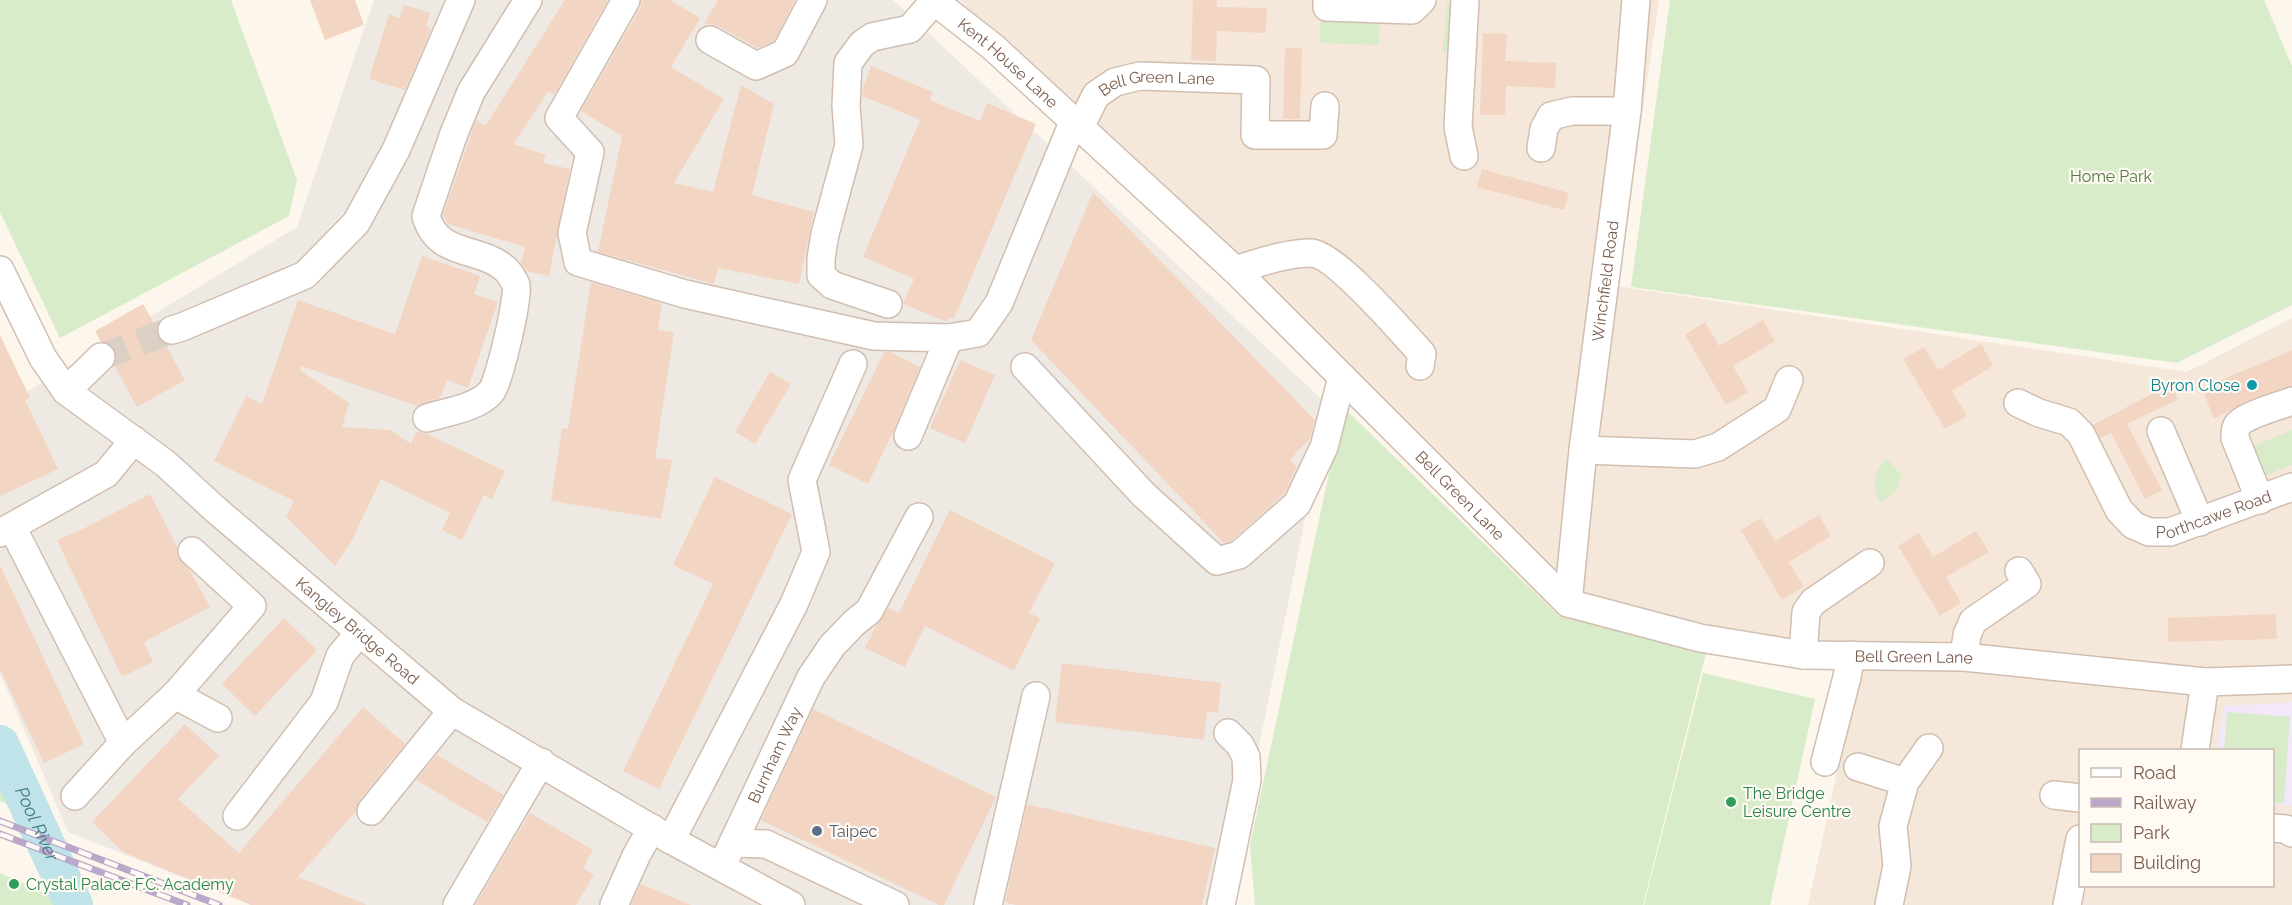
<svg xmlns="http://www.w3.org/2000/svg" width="2292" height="905" font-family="Raleway,sans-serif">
<rect width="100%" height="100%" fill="#fdf6ec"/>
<path fill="#f5e8da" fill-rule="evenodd" d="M 960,0 L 1659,0 L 1617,286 L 2187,372 L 2292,318 L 2292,905 L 1808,905 L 1863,653 L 1681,628 L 1567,586 ZM 2080,750 L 2272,750 L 2272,886 L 2080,886 Z"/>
<path fill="#efe9e4" d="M 374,0 L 893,0 L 1328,405 L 1227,905 L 251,905 L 68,832 L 0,673 L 0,375 L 12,401 L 297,227 Z"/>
<path fill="#f3e8fa" d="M 2292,702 L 2292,806 L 2273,804 L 2272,750 L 2217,750 L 2224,706 Z"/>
<g fill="#d8ecc9">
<path d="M 0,0 L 231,0 L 297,180 L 289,216 L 60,338 L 0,212 Z"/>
<path d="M 1670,0 L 2264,0 L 2292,66 L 2292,305 L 2177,363 L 1631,287 Z"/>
<path d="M 1447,3 L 1454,6 L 1455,52 L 1443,52 Z"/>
<path d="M 1321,16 L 1380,19 L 1379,45 L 1319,43 Z"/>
<path d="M 1343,407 L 1558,615 L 1707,649 L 1643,905 L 1255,905 L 1250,845 Z"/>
<path d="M 2292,430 L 2292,465 L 2259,478 L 2246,449 Z"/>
<path d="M 1886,458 L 1902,476 L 1899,481 L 1899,487 L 1881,503 C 1871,487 1873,472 1886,458 Z"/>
<path d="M 1703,673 L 1815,699 L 1770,905 L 1644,905 Z"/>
<path d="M 2227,712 L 2290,717 L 2284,803 L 2273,803 L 2272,750 L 2224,750 Z"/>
<path d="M 0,774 L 14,806 L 0,801 Z"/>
<path d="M 0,873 L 55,896 L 59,905 L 0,905 Z"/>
</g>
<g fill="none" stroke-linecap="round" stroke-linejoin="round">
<path stroke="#bfe3e8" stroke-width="38" id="s1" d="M 0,744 L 74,905"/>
</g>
<g fill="#f3d5c3">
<path d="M 310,0 L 355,0 L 364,25 L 325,40 Z"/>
<path d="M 565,0 L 608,0 L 554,95 L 548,91 L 514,144 L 546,155 L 543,163 L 570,169 L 549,276 L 526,271 L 521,263 L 525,247 L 448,224 L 443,215 L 476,121 L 486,125 Z"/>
<path d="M 642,0 L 670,0 L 700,18 L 671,67 L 724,99 L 674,183 L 713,192 L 741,85 L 774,104 L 752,195 L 814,212 L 799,284 L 718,268 L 714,284 L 598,252 L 622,136 L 581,111 L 640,8 Z"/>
<path d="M 718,0 L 795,0 L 774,41 L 757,48 L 718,26 L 704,23 Z"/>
<path d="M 1193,0 L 1217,0 L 1217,7 L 1267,8 L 1266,33 L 1217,31 L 1216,61 L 1191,60 Z"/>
<path d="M 404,5 L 430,13 L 426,27 L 431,29 L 405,90 L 369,79 L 389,14 L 399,18 Z"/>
<path d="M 1483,33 L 1507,34 L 1505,61 L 1556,63 L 1555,88 L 1506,86 L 1505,115 L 1480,115 Z"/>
<path d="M 1285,48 L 1302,48 L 1300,119 L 1283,119 Z"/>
<path d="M 871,66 L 933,92 L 930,100 L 980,121 L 987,103 L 1036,124 L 954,319 L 949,317 L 947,322 L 903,304 L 914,279 L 863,257 L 920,120 L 862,96 L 863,88 Z"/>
<path d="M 1482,169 L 1569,193 L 1564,210 L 1477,187 Z"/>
<path d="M 1093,192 L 1315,420 L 1310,438 L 1290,460 L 1297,467 L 1284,494 L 1231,541 L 1224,543 L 1031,340 Z"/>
<path d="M 422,256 L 480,276 L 474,294 L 498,302 L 468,388 L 447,380 L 440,398 L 417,406 L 301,366 L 300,370 L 349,403 L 342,427 L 391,430 L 411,444 L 416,432 L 425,433 L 505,471 L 492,499 L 484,495 L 462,540 L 442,530 L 450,513 L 381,479 L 351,542 L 335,566 L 286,517 L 294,501 L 214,461 L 246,396 L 262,404 L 298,300 L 395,334 Z"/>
<path d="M 591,282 L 662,303 L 658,330 L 674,332 L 655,458 L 672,460 L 661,519 L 551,501 L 562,429 L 568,428 Z"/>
<path d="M 143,304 L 157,328 L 157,335 L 165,344 L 185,380 L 137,407 L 114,365 L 116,353 L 112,346 L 101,342 L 95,331 Z"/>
<path d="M 1763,320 L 1775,341 L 1733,366 L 1748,392 L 1726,405 L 1685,335 L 1705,322 L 1719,346 Z"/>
<path d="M 0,335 L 30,398 L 25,400 L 58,469 L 0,496 Z"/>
<path d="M 1981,344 L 1993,366 L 1952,391 L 1967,416 L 1945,429 L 1903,359 L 1924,347 L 1938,370 Z"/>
<path d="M 2292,350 L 2292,386 L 2250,399 L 2214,419 L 2204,394 L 2214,389 L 2212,384 Z"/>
<path d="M 884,352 L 890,352 L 920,367 L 893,432 L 868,484 L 829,465 Z"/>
<path d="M 960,360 L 995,375 L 965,443 L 930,428 Z"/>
<path d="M 770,372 L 791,384 L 755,444 L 735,432 Z"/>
<path d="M 2174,382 L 2177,400 L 2127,424 L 2162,490 L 2145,499 L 2111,433 L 2100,438 L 2093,425 Z"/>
<path d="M 715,477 L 792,514 L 659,789 L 623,771 L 713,584 L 673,565 Z"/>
<path d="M 150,494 L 177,546 L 177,556 L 190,571 L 210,607 L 144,642 L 153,662 L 122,677 L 57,540 L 89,526 Z"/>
<path d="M 950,510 L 1055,563 L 1029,613 L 1040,618 L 1014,671 L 925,626 L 905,667 L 865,648 L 876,626 L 888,608 L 899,613 Z"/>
<path d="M 1819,515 L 1831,536 L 1789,562 L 1804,587 L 1782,600 L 1741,530 L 1761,518 L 1775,541 Z"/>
<path d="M 1976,531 L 1989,552 L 1946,577 L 1961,603 L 1940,616 L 1898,546 L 1919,533 L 1933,557 Z"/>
<path d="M 0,565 L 84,744 L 44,763 L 0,669 Z"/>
<path d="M 2276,614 L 2277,639 L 2168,642 L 2168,618 Z"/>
<path d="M 284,618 L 317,650 L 255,716 L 222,684 Z"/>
<path d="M 1062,663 L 1221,683 L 1218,713 L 1207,711 L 1204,740 L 1055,722 Z"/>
<path d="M 363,707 L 405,744 L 359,801 L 356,811 L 298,877 L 367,905 L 251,905 L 123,852 L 92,822 L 185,724 L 219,756 L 178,799 L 239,853 Z"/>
<path d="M 813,709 L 996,797 L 944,905 L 939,905 L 761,820 Z"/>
<path d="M 437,755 L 504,795 L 487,822 L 416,780 Z"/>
<path d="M 1027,804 L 1215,848 L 1202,905 L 1016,905 L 1005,902 Z"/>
<path d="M 530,813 L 593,850 L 583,868 L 594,875 L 576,905 L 475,905 Z"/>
<path d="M 641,884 L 691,905 L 631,905 Z"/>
</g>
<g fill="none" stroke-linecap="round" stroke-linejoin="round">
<path stroke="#dcd0c4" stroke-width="27" stroke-dasharray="27 14" stroke-linecap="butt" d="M 101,357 L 172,330"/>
<defs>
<g id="minor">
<path d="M 626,0 L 559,118 L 590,152 L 572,233 L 578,262 L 685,294 L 874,336 L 949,338 L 978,333 L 999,303 L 1074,120"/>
<path id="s2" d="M 933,0 L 993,47 L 1235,270 L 1568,603 L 1700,638 L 1803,655 L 1964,657 L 2205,682 L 2292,679"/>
<path d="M 1327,0 L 1327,7 L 1412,10 L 1422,0"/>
<path d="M 710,40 L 756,66 L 785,53 L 813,0"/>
<path id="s3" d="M 1080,127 L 1096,95 L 1115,82 L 1140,76 L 1256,80 L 1255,135 L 1323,135 L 1325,106"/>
<path d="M 1541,148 L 1544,129 L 1551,116 L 1572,111 L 1627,111"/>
<path d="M 1464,156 L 1458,127 L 1465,0"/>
<path id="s4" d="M 0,270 L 43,358 L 66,391 L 166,464 L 216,510 L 452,711 L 671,840 L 791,905"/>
<path d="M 1235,270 C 1258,263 1287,253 1311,253 C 1335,254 1404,334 1422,354 L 1420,366"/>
<path d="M 888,304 L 832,285 L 821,275 L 821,258 L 825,234 L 849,145 L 846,106 L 848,63 L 862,44 L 872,37 L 910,29 L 934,1"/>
<path d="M 172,330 L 182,327 L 305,275 L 356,223 L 396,150 L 461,0"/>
<path d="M 1025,367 L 1144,495 L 1217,561 L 1239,555 L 1297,504 L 1324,447 L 1342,377"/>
<path d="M 66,391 L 101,357"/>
<path id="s5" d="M 2018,403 L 2039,413 L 2069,422 L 2081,434 L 2119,510 L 2133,525 L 2149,532 L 2170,532 L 2292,487"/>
<path d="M 427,418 C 446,412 477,408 491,392 C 499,383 519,297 516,285 C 515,282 511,276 509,273 C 486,245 438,260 426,216 L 453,136 L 471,92 L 528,0"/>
<path d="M 2161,431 L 2200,522"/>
<path d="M 908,436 L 949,338"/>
<path d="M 1583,450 L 1695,454 L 1718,447 L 1777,409 L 1789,380"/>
<path d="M 2260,500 L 2235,438 C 2235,433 2235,428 2238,424 C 2248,414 2279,406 2292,401"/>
<path d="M 12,527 L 123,743"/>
<path d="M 0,533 L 106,474 L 134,440"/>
<path id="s6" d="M 1568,603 L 1583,450 L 1627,111 L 1636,0"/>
<path d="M 1803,655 L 1806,612 L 1813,602 L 1870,563"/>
<path d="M 1964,657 L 1967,635 L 1973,621 L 2027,584 L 2019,571"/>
<path d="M 175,695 L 218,718"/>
<path d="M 2195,750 L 2205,682"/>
<path d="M 1825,762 L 1847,677 L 1851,655"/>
<path d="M 1858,767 L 1905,782"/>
<path d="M 2054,795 L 2080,798"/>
<path d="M 75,796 L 123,743 L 175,695 L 252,606 L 192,551"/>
<path d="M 371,811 L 452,711"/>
<path d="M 237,816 L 324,702 L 340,656 L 359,633"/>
<path d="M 2272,828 L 2286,829 L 2292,833"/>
<path d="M 671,840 L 794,604 L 816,552 L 802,480 L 853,364"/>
<path d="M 733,843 L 766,844 L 895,905"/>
<path id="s7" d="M 722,866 L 811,677 L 832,646 L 854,623 L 869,611 L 919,517"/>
<path d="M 457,905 L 541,762"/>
<path d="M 614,905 L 637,854 L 652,828"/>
<path d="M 988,905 L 1036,696"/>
<path d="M 1221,905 L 1247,780 L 1246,757 L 1240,745 L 1228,733"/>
<path d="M 1889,905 L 1897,866 L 1893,826 L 1905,782 L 1929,748"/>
<path d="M 2067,905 L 2080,839"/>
</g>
</defs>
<use href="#minor" stroke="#d1beb0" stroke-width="30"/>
<use href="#minor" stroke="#fff" stroke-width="27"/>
<defs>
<g id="rail">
<path d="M 0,821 L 219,905"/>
<path d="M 0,834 L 187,905"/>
</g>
</defs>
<use href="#rail" stroke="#b9a8c9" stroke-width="7"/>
<use href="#rail" stroke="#fffaf3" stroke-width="4.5" stroke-dasharray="14" stroke-linecap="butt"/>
</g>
<circle fill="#0f9aa8" stroke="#fffaf3" stroke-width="2" cx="2252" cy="385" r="6"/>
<g fill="#2e9e5b" stroke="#fffaf3" stroke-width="2">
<circle cx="1731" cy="802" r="6"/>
<circle cx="14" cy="884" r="6"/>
</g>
<circle fill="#5c6f8a" stroke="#fffaf3" stroke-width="2" cx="817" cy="831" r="6"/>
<g text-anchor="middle" stroke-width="4.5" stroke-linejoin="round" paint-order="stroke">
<g font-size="16" fill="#7a5c4d" stroke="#fffaf3">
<text dy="6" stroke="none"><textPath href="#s2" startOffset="98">Kent House Lane</textPath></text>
<text dy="6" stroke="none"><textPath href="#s3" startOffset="100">Bell Green Lane</textPath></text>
<text dy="6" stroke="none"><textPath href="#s6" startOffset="324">Winchfield Road</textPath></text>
<text dy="6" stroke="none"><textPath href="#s2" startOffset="724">Bell Green Lane</textPath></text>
<text dy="6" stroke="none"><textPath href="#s5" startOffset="262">Porthcawe Road</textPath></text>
<text dy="6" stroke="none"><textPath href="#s4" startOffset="516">Kangley Bridge Road</textPath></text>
<text dy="6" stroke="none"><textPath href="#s2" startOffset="1228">Bell Green Lane</textPath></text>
<text dy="6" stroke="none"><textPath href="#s7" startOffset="123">Burnham Way</textPath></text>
</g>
<g font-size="16" fill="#537a41" stroke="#fffaf3">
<text x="2111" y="182">Home Park</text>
</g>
<g font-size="16" fill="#0d838f" stroke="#fffaf3" text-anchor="end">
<text x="2240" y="391">Byron Close</text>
</g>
<g font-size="16" fill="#27864d" stroke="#fffaf3" text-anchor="start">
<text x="1743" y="799">The Bridge<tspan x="1743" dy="18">Leisure Centre</tspan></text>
<text x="26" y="890">Crystal Palace F.C. Academy</text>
</g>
<g font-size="16" fill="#4e5e75" stroke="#fffaf3" text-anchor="start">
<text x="829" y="837">Taipec</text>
</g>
<g font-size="18" font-style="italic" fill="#437c86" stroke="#fffaf3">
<text dy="6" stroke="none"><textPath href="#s1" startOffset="88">Pool River</textPath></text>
</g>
</g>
<rect x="2079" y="749" width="195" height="138" fill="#fffaf3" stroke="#cabbb1" stroke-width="1.5"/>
<rect x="2091" y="768" width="30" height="9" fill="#ffffff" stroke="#cabbb1" stroke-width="1.5"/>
<text x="2133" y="779" font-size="18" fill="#7a5c4d">Road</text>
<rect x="2091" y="798" width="30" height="9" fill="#b9a8c9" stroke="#cabbb1" stroke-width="1.5"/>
<text x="2133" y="809" font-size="18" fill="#7a5c4d">Railway</text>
<rect x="2091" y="824" width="30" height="18" fill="#d8ecc9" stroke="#cabbb1" stroke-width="1.5"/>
<text x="2133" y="839" font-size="18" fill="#7a5c4d">Park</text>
<rect x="2091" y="854" width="30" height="18" fill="#f3d5c3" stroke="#cabbb1" stroke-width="1.5"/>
<text x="2133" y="869" font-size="18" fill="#7a5c4d">Building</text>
</svg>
